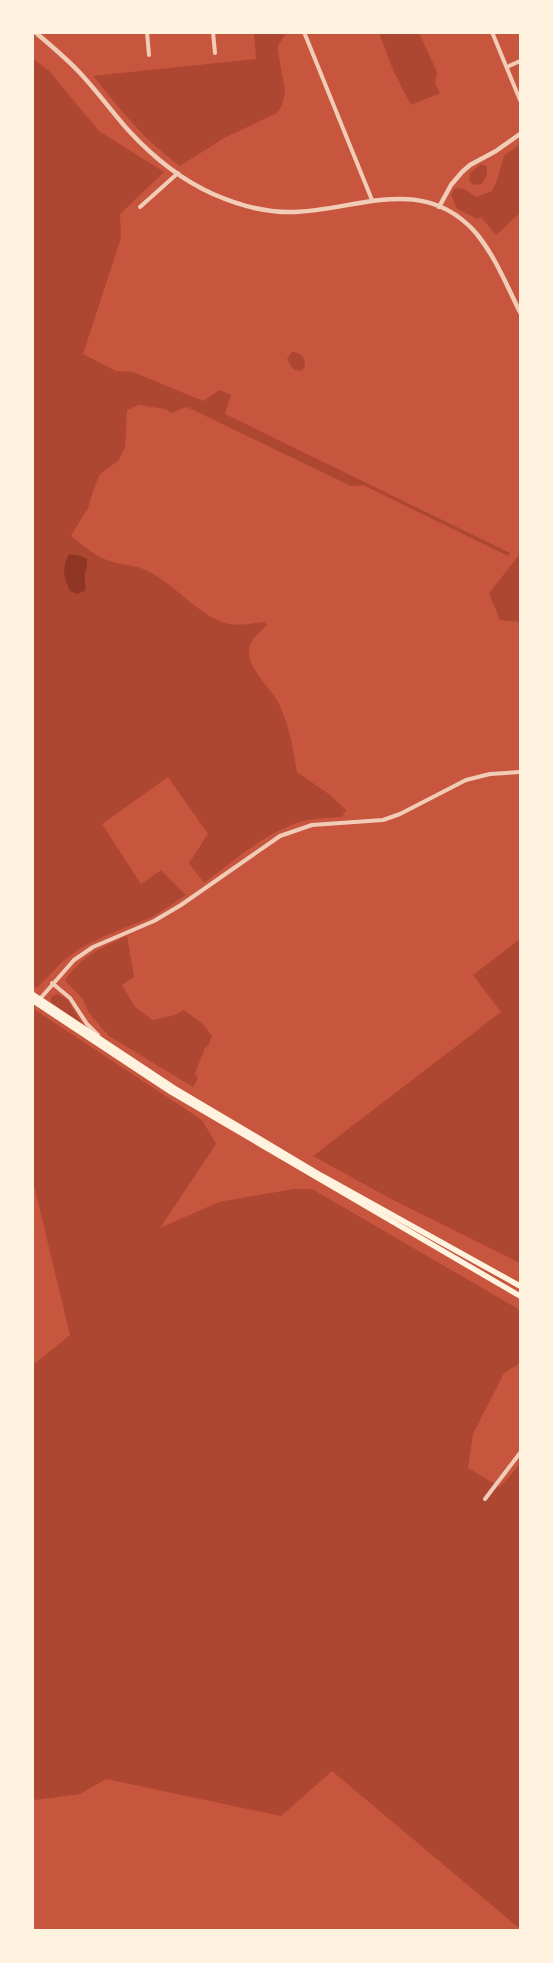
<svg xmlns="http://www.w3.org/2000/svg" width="553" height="1963" font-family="'Fira Sans Condensed',sans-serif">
<rect width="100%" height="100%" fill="#c8553d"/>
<g fill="#ae4732">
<path d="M 254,33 L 286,33 L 278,46 L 278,51 L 285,91 L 282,105 L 277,113 L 224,138 L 180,166 C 143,139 122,111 93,76 L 256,59 Z"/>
<path d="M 379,33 L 419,33 L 437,72 L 435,83 L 440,93 L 411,105 L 394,72 Z"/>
<path d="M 32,58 L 49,71 L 99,131 L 164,172 L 120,214 L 121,238 L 83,354 L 116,371 L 133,372 L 203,401 L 220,390 L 231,395 L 225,414 L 510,553 L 508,556 L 363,485 L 351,486 L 187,407 L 171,413 L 165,409 L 139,405 L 127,410 L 125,447 L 118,461 L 100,474 L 94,488 L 88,508 L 71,536 C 84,546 97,558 113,562 C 123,565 134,565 143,569 C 175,582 195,615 229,624 C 239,626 254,623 264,622 L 267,625 C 261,631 250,639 249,649 C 247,668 269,686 278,702 C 289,724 293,747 297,772 L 330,795 L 346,810 L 342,817 C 330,818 315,818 303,821 C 266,832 235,860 204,883 L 189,863 L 208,834 L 168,777 L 102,824 L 141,884 L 161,870 L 186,895 L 154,916 L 102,937 L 79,949 L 62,962 L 37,988 L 32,985 Z"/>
<path d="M 520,144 L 520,213 L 496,235 L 481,217 L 478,219 L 457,209 L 451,195 C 456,181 468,191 476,197 L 492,191 L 497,180 L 504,156 Z"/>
<path d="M 481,164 L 487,167 L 487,175 L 482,184 L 473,185 L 469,180 L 470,173 Z"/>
<path d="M 292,352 C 302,352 309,362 302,371 L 295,370 L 292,368 L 287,359 Z"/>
<path d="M 520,554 L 520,622 L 500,620 L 489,593 Z"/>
<path d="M 127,936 L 134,977 L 122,985 L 135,1007 L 153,1020 L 175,1015 L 184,1010 L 204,1025 L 212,1036 L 209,1044 L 205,1048 L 195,1073 L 198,1078 L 193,1087 L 109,1036 L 89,1013 L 82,998 L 65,981 C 79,957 103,947 127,936 Z"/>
<path d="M 520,939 L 520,1263 L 393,1200 L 313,1156 L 501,1012 L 473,975 Z"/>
<path d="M 57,994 L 67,999 L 82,1024 L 51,1002 L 51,997 Z"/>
<path d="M 32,1008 L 202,1120 L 216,1144 L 160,1228 L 219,1202 L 294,1189 L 312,1189 L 520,1310 L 520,1363 L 504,1373 L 473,1434 L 468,1468 L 500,1487 L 520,1464 L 520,1929 L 332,1771 L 281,1816 L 106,1779 L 80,1794 L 35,1800 L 32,1791 L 33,1365 L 70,1335 L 33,1181 Z"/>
</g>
<path fill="#8f3625" d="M 69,554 L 81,556 L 87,559 C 88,566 85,570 85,577 C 84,583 87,585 85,591 L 77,594 L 70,591 C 64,577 61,569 69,554 Z"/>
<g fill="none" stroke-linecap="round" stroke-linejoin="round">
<g stroke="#f1ccb7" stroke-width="4">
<path d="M 147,32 L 149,55"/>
<path d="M 213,32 L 215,53"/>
<path d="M 304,32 L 372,200"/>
<path d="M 492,32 L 520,100"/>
<path d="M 507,67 L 520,61"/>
<path d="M 140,207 L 178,173"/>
<path d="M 52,983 L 70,998 L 87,1024 L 98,1035"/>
<path d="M 39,1000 L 74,960 L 93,947 L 154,921 L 181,905 L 280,836 L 312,825 L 383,820 L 400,814 L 466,780 L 490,774 L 520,772"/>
<path d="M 485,1499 L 520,1453"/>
</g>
<g stroke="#f1ccb7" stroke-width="4.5">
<path d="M 35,32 C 50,45 66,58 80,73 C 97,91 112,112 129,131 C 152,156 182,180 213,194 C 238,205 266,213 294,212 C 358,210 423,173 476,233 C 495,256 507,286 520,312"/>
<path d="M 439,207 L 451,185 L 462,172 L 470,165 L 496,151 L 520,134"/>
</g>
<g stroke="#fff3e0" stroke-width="5.5">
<path d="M 32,994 L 174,1088 L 322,1176 L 520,1286"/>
<path d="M 32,1000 L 171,1092 L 520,1296"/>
</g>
</g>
<rect width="553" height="1963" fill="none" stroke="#fff3e0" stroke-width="68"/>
</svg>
